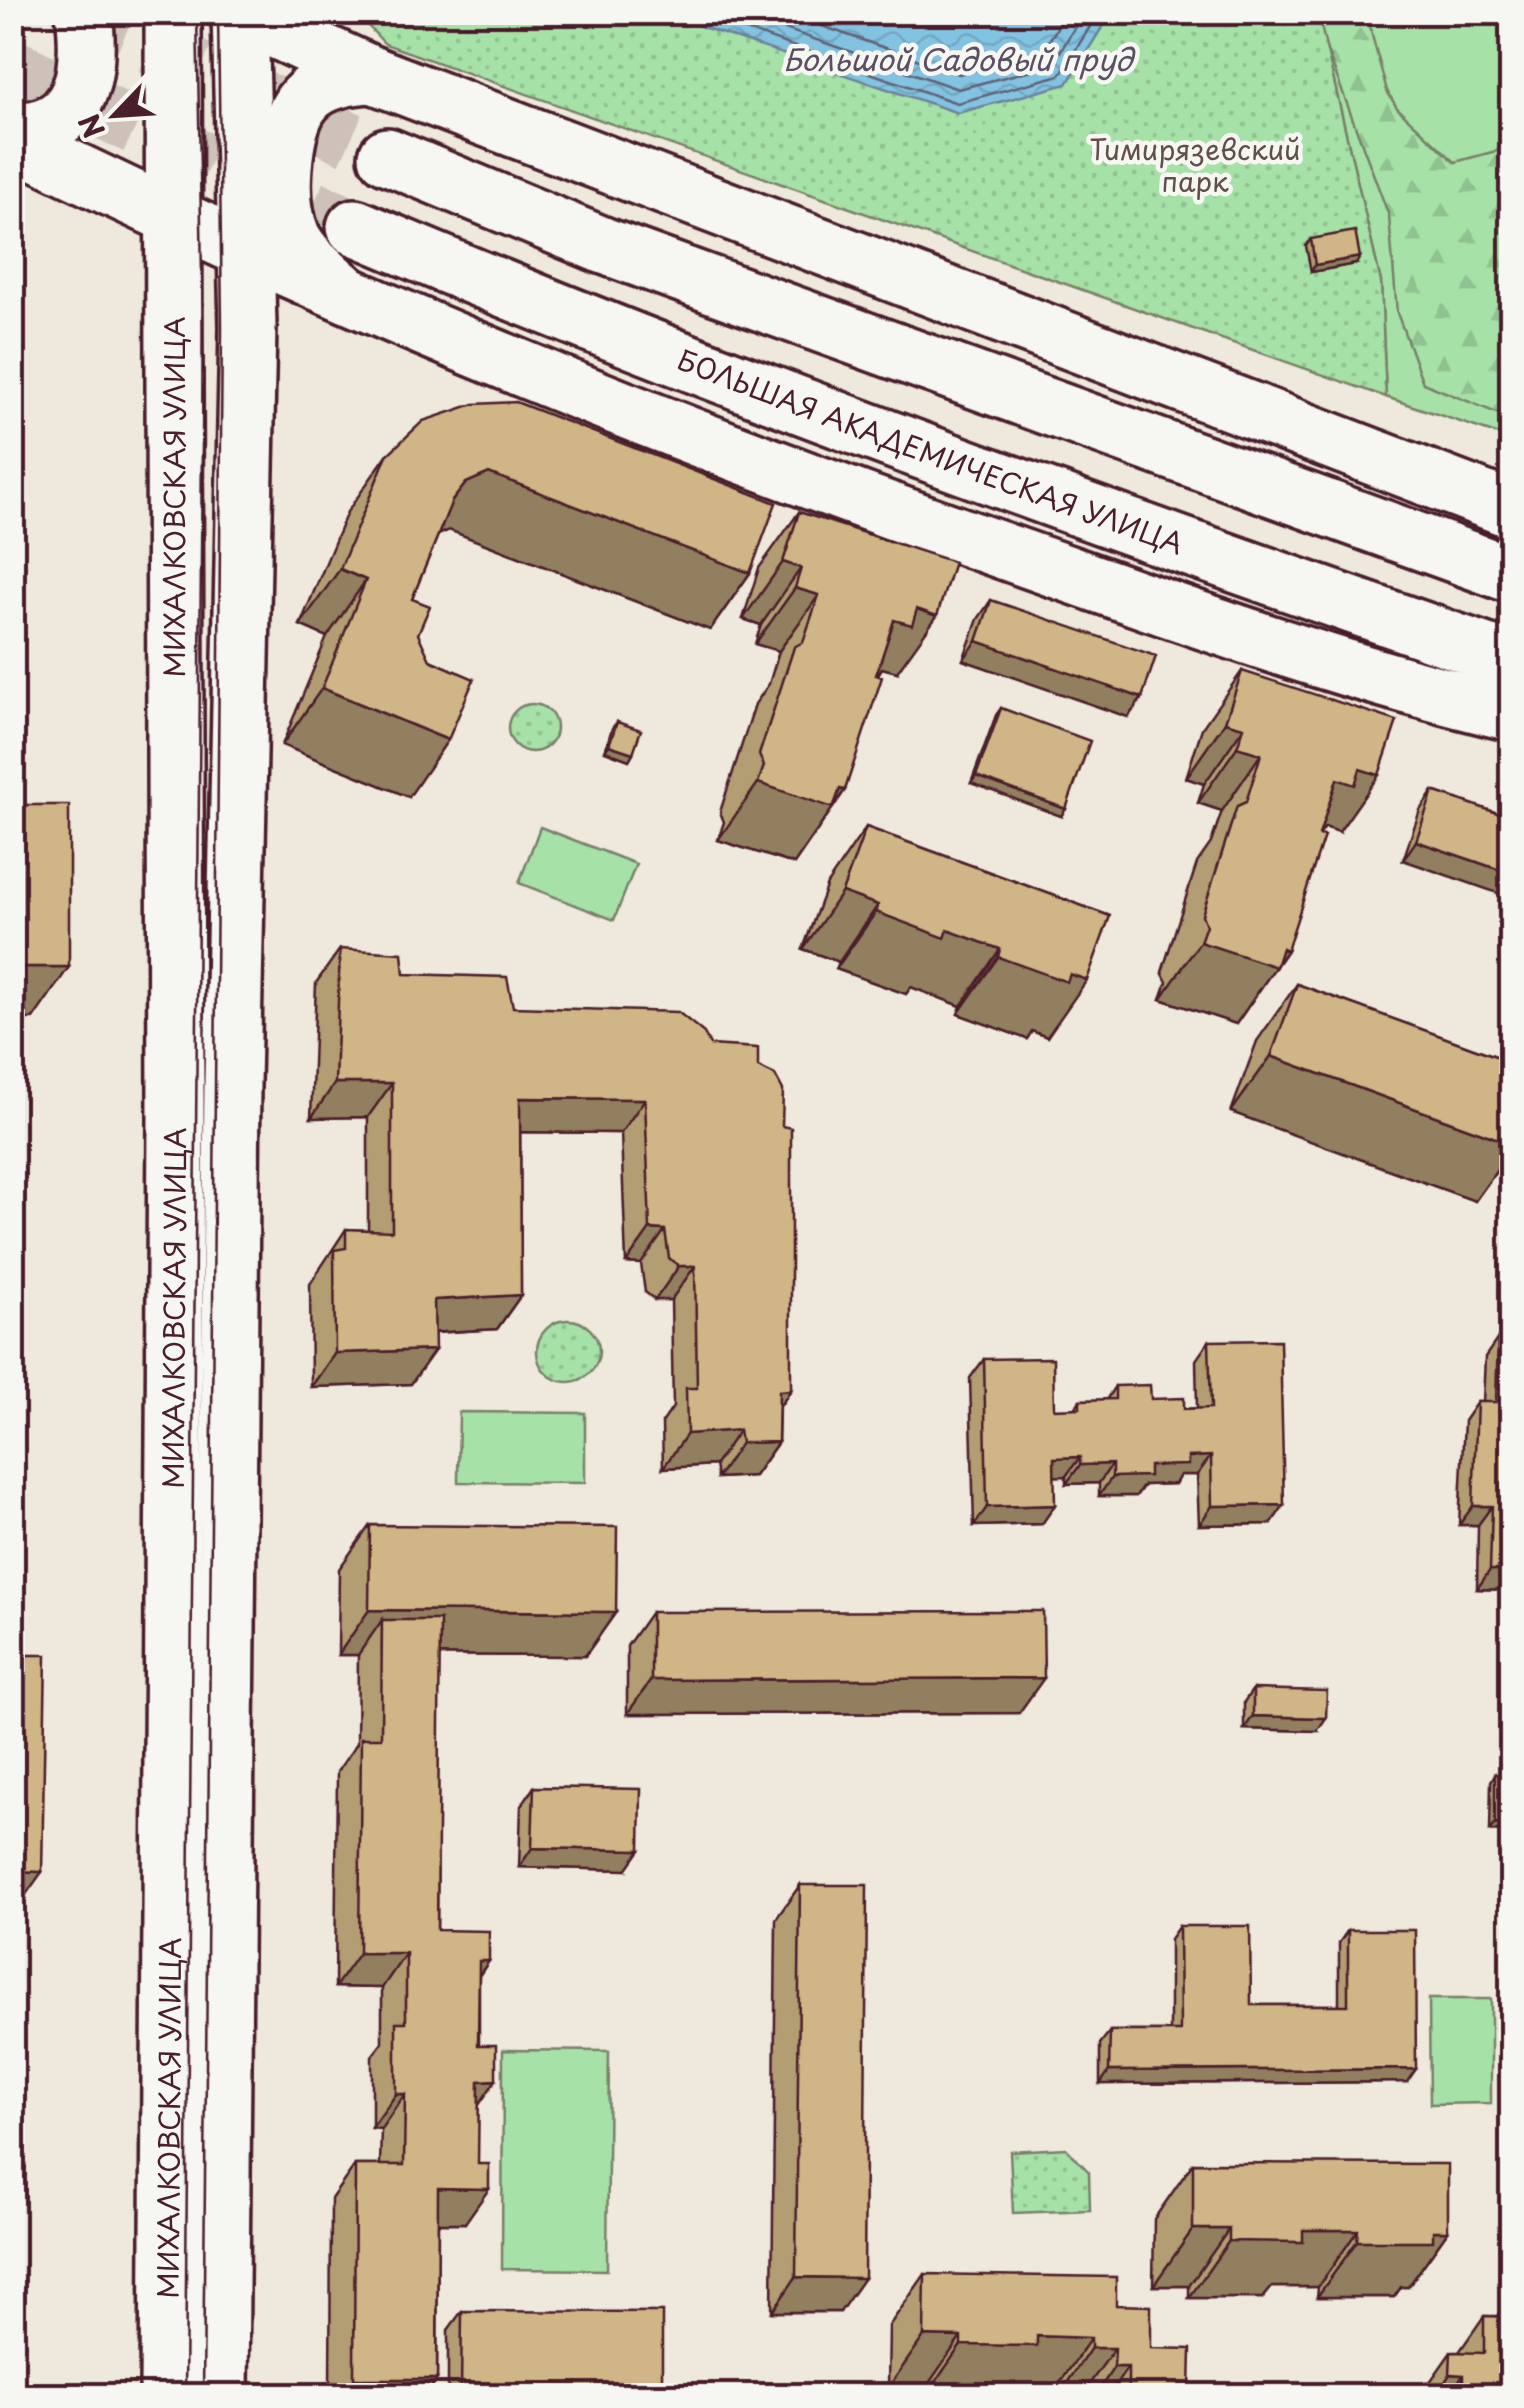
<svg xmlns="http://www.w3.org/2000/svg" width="1524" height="2408" font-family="'Playpen Sans',sans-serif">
<defs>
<pattern id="forest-firs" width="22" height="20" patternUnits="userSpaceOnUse" patternTransform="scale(2.5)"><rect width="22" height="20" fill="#a6e1a7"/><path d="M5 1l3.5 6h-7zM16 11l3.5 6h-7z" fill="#90c190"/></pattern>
<pattern id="park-dots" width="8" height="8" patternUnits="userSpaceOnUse" patternTransform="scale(2.5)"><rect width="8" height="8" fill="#a6e1a7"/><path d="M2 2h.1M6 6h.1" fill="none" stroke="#90c190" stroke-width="1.8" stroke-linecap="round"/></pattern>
<pattern id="water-waves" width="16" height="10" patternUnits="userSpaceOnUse" patternTransform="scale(2.5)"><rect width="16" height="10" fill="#82c3e2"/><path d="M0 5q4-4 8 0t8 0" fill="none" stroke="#72a7c2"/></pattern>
</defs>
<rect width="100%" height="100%" fill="#eee9dc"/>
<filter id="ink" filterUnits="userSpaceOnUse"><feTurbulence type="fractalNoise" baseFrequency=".01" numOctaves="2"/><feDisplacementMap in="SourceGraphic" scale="20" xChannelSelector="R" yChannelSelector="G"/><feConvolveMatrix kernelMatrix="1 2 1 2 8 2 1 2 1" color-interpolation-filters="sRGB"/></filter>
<g filter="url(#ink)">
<g fill="#a6e1a7" stroke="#788069" stroke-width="2.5">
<path d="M 1318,13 L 1511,13 L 1511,439 L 1386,397 L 1381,282 Z"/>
<path d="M 540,827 L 636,864 L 614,920 L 519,883 Z"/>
<path d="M 459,1412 L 585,1413 L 585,1483 L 458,1482 Z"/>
<path d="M 1429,1999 L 1491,1999 L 1491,2103 L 1430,2104 Z"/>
<path d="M 503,2050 L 609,2051 L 607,2270 L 502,2269 Z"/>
</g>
<path fill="url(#forest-firs)" stroke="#788069" stroke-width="2.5" d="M 1313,13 L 1366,13 L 1387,91 L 1397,108 L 1455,162 L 1511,147 L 1511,419 L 1423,383 L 1397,313 L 1389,216 Z"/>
<g fill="url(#park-dots)" stroke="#788069" stroke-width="2.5">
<path d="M 356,13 L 1318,13 L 1381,282 L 1386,397 L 385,44 Z"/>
<circle cx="532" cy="728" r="24"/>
<circle cx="568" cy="1351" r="31"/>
<path d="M 1066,2148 L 1089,2172 L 1090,2210 L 1013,2213 L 1010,2151 Z"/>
</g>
<path fill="url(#water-waves)" stroke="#6c8199" stroke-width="2.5" d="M 661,13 L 1111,13 L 1067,84 L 958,113 Z"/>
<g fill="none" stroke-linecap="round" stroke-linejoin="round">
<g stroke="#606174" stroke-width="2.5">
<path d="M 694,12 L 957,103 L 1060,75 L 1099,12"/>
<path d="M 736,12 L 958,89 L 1052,65 L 1084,12"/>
<path d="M 782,12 L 959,74 L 1042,52 L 1067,12"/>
</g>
<g stroke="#cdc1b9" stroke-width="55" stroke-dasharray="55 28" stroke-linecap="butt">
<path d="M 75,12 L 387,156"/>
<path d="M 12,66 L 169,144 L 355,227"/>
</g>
<defs>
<g id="tertiary">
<path d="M 12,130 C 86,132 91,70 84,12"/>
<path d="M 345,293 C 327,276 303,259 292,236 C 283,214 282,191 284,167 C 289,104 306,78 373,75"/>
</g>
<g id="secondary">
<path d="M 236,12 L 373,75 L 1512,510"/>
<path d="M 12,140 C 336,299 672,435 1012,554 C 1177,612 1341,673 1512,713"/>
<path d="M 387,156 L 602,245 L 1512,575"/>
<path id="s1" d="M 355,227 C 734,388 1122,526 1512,661"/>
<path id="s2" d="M 168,2396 L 176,1119 L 173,12"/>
<path d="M 220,2396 L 232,1084 L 248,327 L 240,12"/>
</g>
</defs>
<use href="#tertiary" stroke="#4a1f2b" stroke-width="62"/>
<use href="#secondary" stroke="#4a1f2b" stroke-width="62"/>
<use href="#tertiary" stroke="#f6f6f2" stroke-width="55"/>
<use href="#secondary" stroke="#f6f6f2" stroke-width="55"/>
<g stroke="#4a1f2b" stroke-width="2.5">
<path d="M 185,2396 L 203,327 L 197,12"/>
<path d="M 203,2396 L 222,327 L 218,12"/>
</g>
</g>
<g fill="#b39d73" stroke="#4a1f2b" stroke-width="2.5">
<path d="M 1311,239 L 1356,264 L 1311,272 L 1306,246 Z"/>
<path d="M 387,455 L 750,573 L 710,630 L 449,530 L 438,535 L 412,599 L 418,634 L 409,797 L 282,745 L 327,637 L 300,625 L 347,512 Z"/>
<path d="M 799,512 L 897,672 L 882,668 L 877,676 L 845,790 L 794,864 L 718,840 L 724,822 L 720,812 L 755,704 L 769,684 L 779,651 L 755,644 L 761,625 L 743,619 L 759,568 Z"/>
<path d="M 991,600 L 1142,698 L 1128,717 L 963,660 L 978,619 Z"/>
<path d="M 1242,671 L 1339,832 L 1325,827 L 1319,835 L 1287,950 L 1236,1024 L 1161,999 L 1167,982 L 1162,972 L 1197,863 L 1211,843 L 1222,811 L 1198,803 L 1204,784 L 1186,778 L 1202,728 Z"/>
<path d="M 1001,708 L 1061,816 L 971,783 L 996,715 Z"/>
<path d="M 617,722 L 633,753 L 629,760 L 605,751 L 612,728 Z"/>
<path d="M 1433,791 L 1512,818 L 1403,860 L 1420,810 Z"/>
<path d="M 866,827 L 1110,916 L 1047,1037 L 1032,1031 L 1027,1039 L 958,1014 L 961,1006 L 911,987 L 906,994 L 836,969 L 839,962 L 803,949 L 827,884 Z"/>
<path d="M 340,949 L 404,974 L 513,1007 L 710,1045 L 758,1067 L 782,1126 L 791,1390 L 779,1408 L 778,1442 L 754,1476 L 717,1478 L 715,1465 L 663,1468 L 662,1423 L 673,1407 L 671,1300 L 655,1300 L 645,1292 L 641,1264 L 626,1263 L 621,1133 L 520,1132 L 521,1295 L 497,1329 L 435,1333 L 411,1384 L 311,1387 L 310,1284 L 346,1229 L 368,1230 L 368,1117 L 311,1118 L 316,983 Z"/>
<path d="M 1297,984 L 1512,1062 L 1512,1149 L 1475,1201 L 1231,1112 L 1257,1041 Z"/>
<path d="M 1512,998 L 1512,1033 L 1500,1028 Z"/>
<path d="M 1498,1338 L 1512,1590 L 1477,1589 L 1478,1525 L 1459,1525 L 1464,1421 L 1477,1402 L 1483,1402 L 1485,1357 Z"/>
<path d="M 1209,1341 L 1271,1524 L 1199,1525 L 1197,1475 L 1180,1475 L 1175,1484 L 1144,1485 L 1136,1496 L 1099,1496 L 1099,1483 L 1066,1484 L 1066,1476 L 1054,1476 L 1042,1524 L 974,1526 L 970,1378 L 984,1359 L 1054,1409 L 1075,1409 L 1080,1400 L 1106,1400 L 1115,1386 L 1151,1399 L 1184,1409 L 1197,1408 L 1196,1360 Z"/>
<path d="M 370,1525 L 616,1612 L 585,1656 L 439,1655 L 437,1930 L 489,1961 L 479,1976 L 479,2104 L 465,2223 L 438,2223 L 437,2379 L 425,2396 L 330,2396 L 331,2199 L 355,2165 L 380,2165 L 381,2129 L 372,2128 L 372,2056 L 382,2043 L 382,1988 L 335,1987 L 337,1772 L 357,1743 L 358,1655 L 338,1655 L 339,1569 Z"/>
<path d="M 651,1612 L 1019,1713 L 627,1714 L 627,1646 Z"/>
<path d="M 1253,1689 L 1317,1731 L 1244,1729 L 1244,1702 Z"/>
<path d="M 1495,1774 L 1512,1832 L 1490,1831 L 1491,1781 Z"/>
<path d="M 534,1787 L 626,1870 L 519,1867 L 521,1806 Z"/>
<path d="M 800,1885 L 840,2312 L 772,2312 L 776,1919 Z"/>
<path d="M 1179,1926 L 1251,2005 L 1339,2005 L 1339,1943 L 1348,1930 L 1407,2082 L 1100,2084 L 1100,2044 L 1110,2031 L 1170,2031 L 1170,1939 Z"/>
<path d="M 1193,2163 L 1448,2231 L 1408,2287 L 1401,2287 L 1394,2297 L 1317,2297 L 1318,2287 L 1272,2287 L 1263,2298 L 1189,2298 L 1189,2286 L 1153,2286 L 1154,2219 Z"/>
<path d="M 925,2274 L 1116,2305 L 1151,2348 L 1190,2390 L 1186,2396 L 1055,2396 L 1055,2390 L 1008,2389 L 1003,2396 L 925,2396 L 925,2389 L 888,2388 L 889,2326 Z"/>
<path d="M 1512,2295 L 1512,2396 L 1420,2396 L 1451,2352 L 1459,2352 L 1484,2316 L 1497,2316 Z"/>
<path d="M 462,2311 L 661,2396 L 448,2396 L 448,2330 Z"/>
</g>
<g fill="#927f5e" stroke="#4a1f2b" stroke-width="2.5">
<path d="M 1360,257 L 1356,264 L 1311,272 L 1315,265 Z"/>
<path d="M 489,473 L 750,573 L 710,630 L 449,530 L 426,540 L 452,501 L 466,483 Z"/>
<path d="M 783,562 L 801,568 L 761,625 L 743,619 Z"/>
<path d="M 340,569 L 366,580 L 327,637 L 300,625 Z"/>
<path d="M 795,588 L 819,595 L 779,651 L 755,644 Z"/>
<path d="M 917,609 L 937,616 L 897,672 L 882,668 L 873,682 L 894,620 Z"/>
<path d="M 977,641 L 1142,698 L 1128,717 L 963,660 Z"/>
<path d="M 322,688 L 448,740 L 409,797 L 282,745 Z"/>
<path d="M 1225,722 L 1244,727 L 1204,784 L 1186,778 Z"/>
<path d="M 609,745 L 633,753 L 629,760 L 605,751 Z"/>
<path d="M 1237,747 L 1261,754 L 1222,811 L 1198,803 Z"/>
<path d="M 1360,769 L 1379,775 L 1339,832 L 1325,827 L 1315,841 L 1337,779 Z"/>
<path d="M 976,776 L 1066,809 L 1061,816 L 971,783 Z"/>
<path d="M 758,783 L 845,790 L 794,864 L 718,840 Z"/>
<path d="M 1416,841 L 1512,874 L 1512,898 L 1403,860 Z"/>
<path d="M 842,892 L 878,905 L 839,962 L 803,949 Z"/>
<path d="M 876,912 L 948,930 L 1000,949 L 961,1006 L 911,987 L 906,994 L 836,969 Z"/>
<path d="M 1200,942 L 1287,950 L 1236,1024 L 1161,999 Z"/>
<path d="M 998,957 L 1070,974 L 1087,980 L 1047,1037 L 1032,1031 L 1027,1039 L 958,1014 Z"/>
<path d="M 12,967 L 69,967 L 33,1019 L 12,1019 Z"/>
<path d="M 1504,1022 L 1512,1024 L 1512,1033 L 1500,1028 Z"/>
<path d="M 1271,1056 L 1512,1144 L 1512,1149 L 1475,1201 L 1231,1112 Z"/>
<path d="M 335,1083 L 392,1083 L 368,1117 L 311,1118 Z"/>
<path d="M 520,1098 L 645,1099 L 621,1133 L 496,1132 Z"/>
<path d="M 650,1229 L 665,1230 L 641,1264 L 626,1263 Z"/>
<path d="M 679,1266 L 695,1266 L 671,1300 L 655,1300 Z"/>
<path d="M 521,1295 L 497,1329 L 410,1334 L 434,1300 Z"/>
<path d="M 435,1350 L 411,1384 L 311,1387 L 335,1353 Z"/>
<path d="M 791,1390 L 767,1424 L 779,1391 Z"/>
<path d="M 739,1430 L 715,1465 L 663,1468 L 687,1434 Z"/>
<path d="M 778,1442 L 754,1476 L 717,1478 L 741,1443 Z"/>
<path d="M 1211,1456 L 1197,1475 L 1180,1475 L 1175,1484 L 1144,1485 L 1136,1496 L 1099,1496 L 1112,1477 L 1149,1466 L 1188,1457 Z"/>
<path d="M 1080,1457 L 1066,1476 L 1040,1477 L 1054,1458 Z"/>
<path d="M 1112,1464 L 1099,1483 L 1066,1484 L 1080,1465 Z"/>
<path d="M 1055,1505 L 1042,1524 L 974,1526 L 987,1507 Z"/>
<path d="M 1284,1505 L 1271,1524 L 1199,1525 L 1212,1506 Z"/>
<path d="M 1473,1506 L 1492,1506 L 1478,1525 L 1459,1525 Z"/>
<path d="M 1490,1570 L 1512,1570 L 1512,1590 L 1477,1589 Z"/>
<path d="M 369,1610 L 616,1612 L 585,1656 L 382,1655 L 382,1620 L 358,1655 L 338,1655 Z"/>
<path d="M 1044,1678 L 1019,1713 L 627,1714 L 651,1680 Z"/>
<path d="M 1253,1716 L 1326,1718 L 1317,1731 L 1244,1729 Z"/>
<path d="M 1495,1824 L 1512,1825 L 1512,1832 L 1490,1831 Z"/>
<path d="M 532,1848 L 640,1850 L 626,1870 L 519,1867 Z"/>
<path d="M 12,1871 L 42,1872 L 12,1914 Z"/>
<path d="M 359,1953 L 406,1953 L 382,1988 L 335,1987 Z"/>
<path d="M 479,1961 L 489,1961 L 465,1995 Z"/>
<path d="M 1416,2069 L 1407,2082 L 1100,2084 L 1109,2071 Z"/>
<path d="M 496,2080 L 472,2115 L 479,2081 Z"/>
<path d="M 396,2094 L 405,2094 L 381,2129 L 372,2128 Z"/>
<path d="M 438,2188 L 489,2189 L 465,2223 L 414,2223 Z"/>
<path d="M 1193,2229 L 1229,2229 L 1189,2286 L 1153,2286 Z"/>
<path d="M 1303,2230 L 1358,2230 L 1318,2287 L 1272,2287 L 1263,2298 L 1189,2298 L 1229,2241 Z"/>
<path d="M 1433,2231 L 1448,2231 L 1408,2287 L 1401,2287 L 1394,2297 L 1317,2297 L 1357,2241 Z"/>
<path d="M 796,2277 L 864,2278 L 840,2312 L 772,2312 Z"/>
<path d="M 924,2336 L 961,2337 L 925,2389 L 888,2388 Z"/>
<path d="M 1037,2336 L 1091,2338 L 1055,2390 L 1008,2389 L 1003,2396 L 926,2396 L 961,2345 Z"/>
<path d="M 1091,2348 L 1115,2348 L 1081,2396 L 1058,2396 Z"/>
<path d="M 1114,2367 L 1128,2367 L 1108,2396 L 1095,2396 Z"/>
<path d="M 1450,2374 L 1463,2375 L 1448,2396 L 1436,2396 Z"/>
<path d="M 354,2379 L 437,2379 L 425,2396 L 342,2396 Z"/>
<path d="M 461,2392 L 662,2394 L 459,2396 Z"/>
</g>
<g fill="#d0b686" stroke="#4a1f2b" stroke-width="2.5">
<path d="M 1355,231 L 1360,257 L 1315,265 L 1311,239 Z"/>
<path d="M 516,402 L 776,503 L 750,573 L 489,473 L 466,483 L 452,501 L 412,599 L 430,606 L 418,634 L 430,660 L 474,679 L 448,740 L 322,688 L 366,580 L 340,569 L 387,455 L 423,421 L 474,404 Z"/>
<path d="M 799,512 L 954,562 L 937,616 L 917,609 L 912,625 L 894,620 L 876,675 L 882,677 L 845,790 L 840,789 L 833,808 L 758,783 L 764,766 L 759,755 L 794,647 L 803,642 L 819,595 L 795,588 L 801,568 L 783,562 Z"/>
<path d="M 991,600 L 1156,656 L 1142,698 L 977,641 Z"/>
<path d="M 1242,671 L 1397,721 L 1379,775 L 1360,769 L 1355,785 L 1337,779 L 1319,835 L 1324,836 L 1287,950 L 1282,948 L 1276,967 L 1200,942 L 1206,925 L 1202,915 L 1237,806 L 1246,802 L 1261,754 L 1237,747 L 1244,727 L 1225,722 Z"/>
<path d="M 1001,708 L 1090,741 L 1066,809 L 976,776 Z"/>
<path d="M 617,722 L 641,730 L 633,753 L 609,745 Z"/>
<path d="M 1433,791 L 1512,818 L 1512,874 L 1416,841 Z"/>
<rect x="12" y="805" width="57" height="162"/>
<path d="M 866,827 L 1110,916 L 1087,980 L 1070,974 L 1067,982 L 998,957 L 1000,949 L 948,930 L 945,938 L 876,912 L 878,905 L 842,892 Z"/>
<path d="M 340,949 L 402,953 L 404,974 L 507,977 L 513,1007 L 678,1012 L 704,1033 L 710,1045 L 758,1048 L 758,1067 L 775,1075 L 783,1090 L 782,1126 L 791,1128 L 791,1390 L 779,1391 L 778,1442 L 741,1443 L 739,1430 L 687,1434 L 686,1388 L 697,1388 L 695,1266 L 679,1266 L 669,1258 L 665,1230 L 650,1229 L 645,1099 L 520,1098 L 521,1295 L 434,1300 L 435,1350 L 335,1353 L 334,1250 L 346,1248 L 346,1229 L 392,1231 L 392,1083 L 335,1083 Z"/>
<path d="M 1297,984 L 1512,1062 L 1512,1144 L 1271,1056 Z"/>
<path d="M 1512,1002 L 1512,1024 L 1504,1022 Z"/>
<path d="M 1498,1338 L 1512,1338 L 1512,1570 L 1490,1570 L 1492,1506 L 1473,1506 L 1477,1402 L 1496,1402 Z"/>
<path d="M 1280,1340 L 1284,1505 L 1212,1506 L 1211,1456 L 1188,1457 L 1188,1465 L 1149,1466 L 1149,1476 L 1112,1477 L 1112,1464 L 1080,1465 L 1080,1457 L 1054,1458 L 1055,1505 L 987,1507 L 984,1359 L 1053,1358 L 1054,1409 L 1080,1408 L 1080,1400 L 1115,1399 L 1115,1386 L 1150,1385 L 1151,1399 L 1184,1398 L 1184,1409 L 1211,1408 L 1209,1341 Z"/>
<path d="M 370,1525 L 617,1527 L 616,1612 L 369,1610 Z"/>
<path d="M 1043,1611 L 1044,1678 L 651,1680 L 651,1612 Z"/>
<path d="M 382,1620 L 440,1620 L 437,1930 L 489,1931 L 489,1961 L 479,1961 L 478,2045 L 496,2045 L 496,2080 L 479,2081 L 478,2164 L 489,2164 L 489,2189 L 438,2188 L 437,2379 L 354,2379 L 355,2165 L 404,2165 L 405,2094 L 396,2094 L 396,2022 L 406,2022 L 406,1953 L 359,1953 L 361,1738 L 381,1738 Z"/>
<path d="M 12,1655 L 46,1655 L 42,1872 L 12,1871 Z"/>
<path d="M 1253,1689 L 1327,1691 L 1326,1718 L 1253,1716 Z"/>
<path d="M 1495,1774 L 1512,1775 L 1512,1825 L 1495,1824 Z"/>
<path d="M 534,1787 L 641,1789 L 640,1850 L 532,1848 Z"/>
<path d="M 800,1885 L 867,1885 L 864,2278 L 796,2277 Z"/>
<path d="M 1179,1926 L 1250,1926 L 1251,2005 L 1348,2005 L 1348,1930 L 1415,1930 L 1416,2069 L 1109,2071 L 1110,2031 L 1180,2031 Z"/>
<path d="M 1193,2163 L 1448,2164 L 1448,2231 L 1433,2231 L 1433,2241 L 1357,2241 L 1358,2230 L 1303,2230 L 1303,2242 L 1229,2241 L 1229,2229 L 1193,2229 Z"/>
<path d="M 925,2274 L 1116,2277 L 1116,2305 L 1151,2306 L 1151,2348 L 1191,2349 L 1190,2390 L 1182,2390 L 1182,2396 L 1128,2396 L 1128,2367 L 1114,2367 L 1115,2348 L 1091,2348 L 1091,2338 L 1037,2336 L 1037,2346 L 961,2345 L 961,2337 L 924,2336 Z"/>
<path d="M 462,2311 L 662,2312 L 662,2394 L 461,2392 Z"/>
<path d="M 1484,2316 L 1512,2317 L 1512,2396 L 1463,2396 L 1463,2375 L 1450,2374 L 1451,2352 L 1484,2353 Z"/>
</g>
</g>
<g text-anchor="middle" stroke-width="9" stroke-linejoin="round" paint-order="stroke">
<g font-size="28" fill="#61504a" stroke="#f6f6f2">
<text x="1195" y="160">Тимирязевский<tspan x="1195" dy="32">парк</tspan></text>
</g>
<g font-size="28" fill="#4a1f2b" stroke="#f6f6f2">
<text dy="10" stroke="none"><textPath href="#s1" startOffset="618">БОЛЬШАЯ АКАДЕМИЧЕСКАЯ УЛИЦА</textPath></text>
<text transform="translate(175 497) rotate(-90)" y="10">МИХАЛКОВСКАЯ УЛИЦА</text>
<text dy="10" stroke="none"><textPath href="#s2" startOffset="1088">МИХАЛКОВСКАЯ УЛИЦА</textPath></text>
<text dy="10" stroke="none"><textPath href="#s2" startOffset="278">МИХАЛКОВСКАЯ УЛИЦА</textPath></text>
</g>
<g font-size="30" font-style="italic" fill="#5b5062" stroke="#f6f6f2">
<text x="958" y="71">Большой Садовый пруд</text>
</g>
</g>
<rect width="1524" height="2408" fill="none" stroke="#f6f6f2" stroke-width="50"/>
<rect x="25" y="25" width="1474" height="2358" fill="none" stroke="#4a1f2b" stroke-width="4" filter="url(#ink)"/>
<g transform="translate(115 115) rotate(245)" stroke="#f6f6f2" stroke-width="8" paint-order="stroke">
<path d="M0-8L18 38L0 25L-18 38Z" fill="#4a1f2b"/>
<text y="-15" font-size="28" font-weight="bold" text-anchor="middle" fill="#4a1f2b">N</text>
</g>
</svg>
